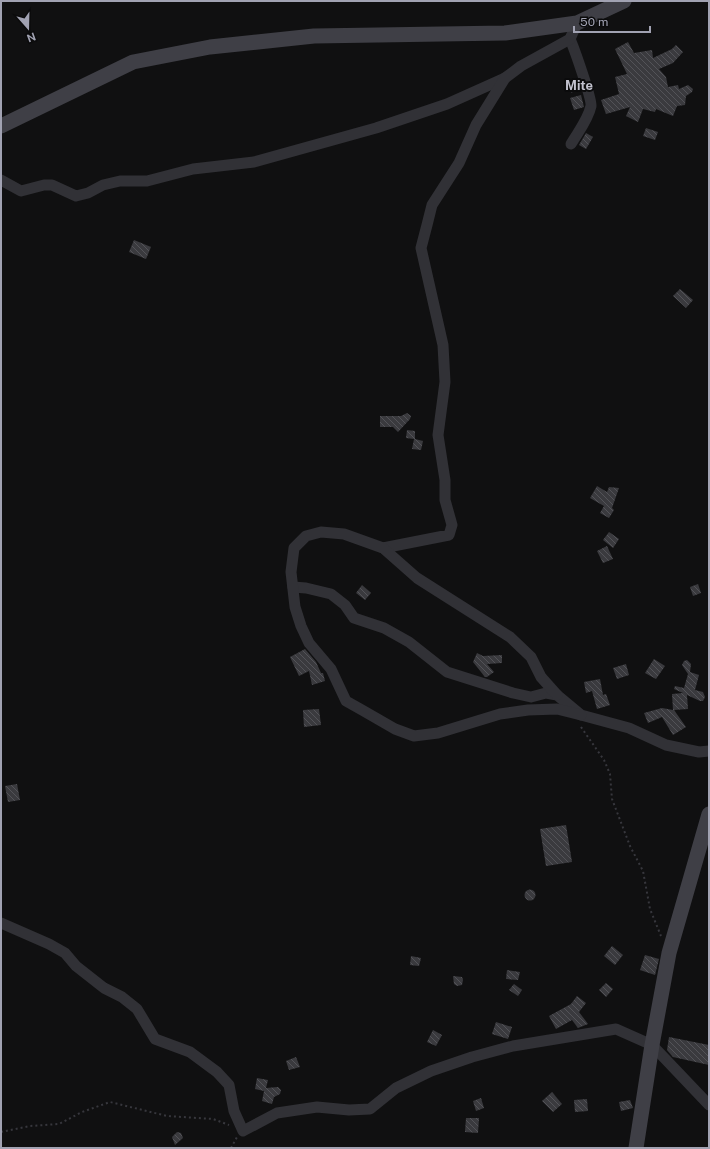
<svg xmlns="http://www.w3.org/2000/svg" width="710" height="1149" font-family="'Public Sans',sans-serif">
<defs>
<pattern id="building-back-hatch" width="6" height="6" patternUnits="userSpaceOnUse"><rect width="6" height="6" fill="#3a3a3e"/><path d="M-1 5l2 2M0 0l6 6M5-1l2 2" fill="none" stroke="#535358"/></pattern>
</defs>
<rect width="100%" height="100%" fill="#101011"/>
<g fill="url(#building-back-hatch)">
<path d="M 628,42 L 634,53 L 652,50 L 653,58 L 672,49 L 676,45 L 683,52 L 673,63 L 659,69 L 666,77 L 668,87 L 678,85 L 679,89 L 688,85 L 693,89 L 692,92 L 686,96 L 685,105 L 677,106 L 673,116 L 656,109 L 655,112 L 643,109 L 638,122 L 626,116 L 630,107 L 606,114 L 601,100 L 619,94 L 615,77 L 627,74 L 615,49 Z"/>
<path d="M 568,80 L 572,81 L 574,84 L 572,93 L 565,87 L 565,82 Z"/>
<path d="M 581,95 L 584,107 L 574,110 L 570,98 Z"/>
<path d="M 646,128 L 658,132 L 655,140 L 643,136 Z"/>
<path d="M 586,133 L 593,137 L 586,149 L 579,145 Z"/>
<path d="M 134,240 L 151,247 L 146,259 L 129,252 Z"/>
<path d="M 680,289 L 693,300 L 686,308 L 673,296 Z"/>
<path d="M 407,413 L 411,416 L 410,419 L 398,432 L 393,427 L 380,427 L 380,416 L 401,416 Z"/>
<path d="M 407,430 L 415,431 L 415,439 L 423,441 L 421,450 L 412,449 L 414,439 L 406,438 Z"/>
<path d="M 597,486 L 607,492 L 609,487 L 619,488 L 612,508 L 614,510 L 609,518 L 600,513 L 604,506 L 590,498 Z"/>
<path d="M 609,532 L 619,539 L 613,548 L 603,540 Z"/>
<path d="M 607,546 L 613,559 L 603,563 L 597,551 Z"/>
<path d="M 698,584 L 701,593 L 693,596 L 690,587 Z"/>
<path d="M 362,585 L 371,593 L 365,600 L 356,593 Z"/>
<path d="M 305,649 L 316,662 L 321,673 L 323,673 L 325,681 L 312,685 L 309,671 L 299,676 L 290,657 Z"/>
<path d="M 477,653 L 483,656 L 502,655 L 502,663 L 487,664 L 494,672 L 487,677 L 485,677 L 473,662 Z"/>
<path d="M 654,659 L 665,666 L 656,679 L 645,673 Z"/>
<path d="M 687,660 L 691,664 L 690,672 L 699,675 L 695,690 L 703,692 L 705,697 L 703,701 L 700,701 L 687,695 L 688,709 L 674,710 L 686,727 L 673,735 L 662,717 L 648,723 L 644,713 L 662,708 L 673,710 L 672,694 L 683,693 L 674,689 L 675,686 L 684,688 L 688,674 L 682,665 L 684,661 Z"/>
<path d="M 626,664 L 629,675 L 617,679 L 613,668 Z"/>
<path d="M 600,679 L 603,695 L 606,694 L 610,705 L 597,709 L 592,691 L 586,693 L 584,682 Z"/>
<path d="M 319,709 L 321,725 L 304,727 L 303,710 Z"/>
<path d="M 17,784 L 20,800 L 8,802 L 5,786 Z"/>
<path d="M 566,825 L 572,862 L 546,866 L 540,829 Z"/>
<circle cx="530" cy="895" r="5.5"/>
<path d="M 612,946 L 623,955 L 615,965 L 604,956 Z"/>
<path d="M 645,955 L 659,959 L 655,975 L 640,970 Z"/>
<path d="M 411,956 L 421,958 L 419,966 L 410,965 Z"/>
<path d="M 507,970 L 520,972 L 518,980 L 506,979 Z"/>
<path d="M 453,976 L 462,977 L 463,980 L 462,985 L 457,986 L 454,984 Z"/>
<path d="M 606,983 L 613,989 L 606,997 L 599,990 Z"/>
<path d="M 514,984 L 522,990 L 518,996 L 509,990 Z"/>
<path d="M 577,996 L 586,1003 L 579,1012 L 588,1024 L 578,1028 L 572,1020 L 556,1029 L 549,1016 L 571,1004 Z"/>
<path d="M 496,1022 L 512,1027 L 508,1039 L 492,1034 Z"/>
<path d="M 433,1030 L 442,1035 L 436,1046 L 427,1042 Z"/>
<path d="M 669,1037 L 709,1045 L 709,1065 L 673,1057 L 667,1050 Z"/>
<path d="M 296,1057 L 300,1067 L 289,1070 L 286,1061 Z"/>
<path d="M 257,1078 L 268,1080 L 266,1088 L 278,1087 L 281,1090 L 280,1094 L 274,1097 L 272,1104 L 262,1101 L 264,1091 L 255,1089 Z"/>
<path d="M 552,1092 L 562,1104 L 553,1112 L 542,1101 Z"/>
<path d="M 481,1098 L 484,1108 L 476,1111 L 473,1101 Z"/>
<path d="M 587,1099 L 588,1111 L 575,1112 L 574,1100 Z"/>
<path d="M 630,1100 L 633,1108 L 621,1111 L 619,1102 Z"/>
<path d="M 466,1118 L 479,1118 L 478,1133 L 465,1132 Z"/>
<path d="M 177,1132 L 181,1133 L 183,1138 L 175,1145 L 172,1137 Z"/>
</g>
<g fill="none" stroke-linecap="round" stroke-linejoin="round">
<g stroke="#37373d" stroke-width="2" stroke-dasharray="2 3" stroke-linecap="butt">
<path d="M 581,727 L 604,760 L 610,774 L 612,799 L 630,846 L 643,871 L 650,909 L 661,936"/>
<path d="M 1,1132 L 30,1126 L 59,1124 L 82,1112 L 110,1102 L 167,1116 L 213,1119 L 229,1125"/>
<path d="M 231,1148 L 237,1137"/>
</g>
<g stroke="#313136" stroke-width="11">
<path d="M 570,39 C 574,48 592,99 591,106 C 588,120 578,132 571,144"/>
<path d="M 1,180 L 21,191 L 44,185 L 52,185 L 76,196 L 88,193 L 103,185 L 120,181 L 147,181 L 193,169 L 254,162 L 376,128 L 447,104 L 505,78"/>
<path d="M 383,548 L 449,535 L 452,525 L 445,500 L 445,480 L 438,435 L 445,382 L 443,345 L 421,248 L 427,225 L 432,205 L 459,163 L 476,125 L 505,78 L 521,66 L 570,39 L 577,23"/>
<path d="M 293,587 L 306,588 L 331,594 L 345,605 L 354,618 L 384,628 L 409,642 L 447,672 L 513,693 L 531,697 L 546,693 L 557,695 L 581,715 L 629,728 L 666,745 L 699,752 L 709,751"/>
<path d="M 557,695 L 541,677 L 531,657 L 510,637 L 417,578 L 383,548 L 344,534 L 321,532 L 306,536 L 294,548 L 291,572 L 295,607 L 301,626 L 309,643 L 331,669 L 346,701 L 362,710 L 395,729 L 414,736 L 438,733 L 500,714 L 528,710 L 557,709 L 581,715"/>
<path d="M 1,923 L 49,944 L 65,953 L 76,966 L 104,988 L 122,997 L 137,1009 L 155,1039 L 190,1052 L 217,1072 L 229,1085 L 234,1111 L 243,1131 L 277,1113 L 317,1107 L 349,1110 L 370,1109 L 396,1088 L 431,1071 L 472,1057 L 513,1046 L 616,1029 L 652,1045 L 709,1105"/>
</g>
<g stroke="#3f3f46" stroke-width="15">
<path d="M 1,126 L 133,62 L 210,47 L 314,36 L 505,33 L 577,23 L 624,1"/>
<path d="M 636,1148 L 652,1045 L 669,953 L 709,814"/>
</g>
</g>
<g text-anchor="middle" stroke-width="4" stroke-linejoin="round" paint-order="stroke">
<g font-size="13" font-weight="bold" fill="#c2c2ce" stroke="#0b0b0c">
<text x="579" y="90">Mite</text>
</g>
</g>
<rect width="710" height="1149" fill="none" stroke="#a1a2b2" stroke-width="4"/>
<g transform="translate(28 28) rotate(160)" stroke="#0b0b0c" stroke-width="3" paint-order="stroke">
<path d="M0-3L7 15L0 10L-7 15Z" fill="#a1a2b2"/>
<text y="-6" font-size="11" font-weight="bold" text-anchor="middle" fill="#a1a2b2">N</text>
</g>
<path d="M574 26v6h76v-6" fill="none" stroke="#a1a2b2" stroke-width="2"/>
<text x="580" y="26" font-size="12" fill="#a1a2b2" stroke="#0b0b0c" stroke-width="3" paint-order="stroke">50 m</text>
</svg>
